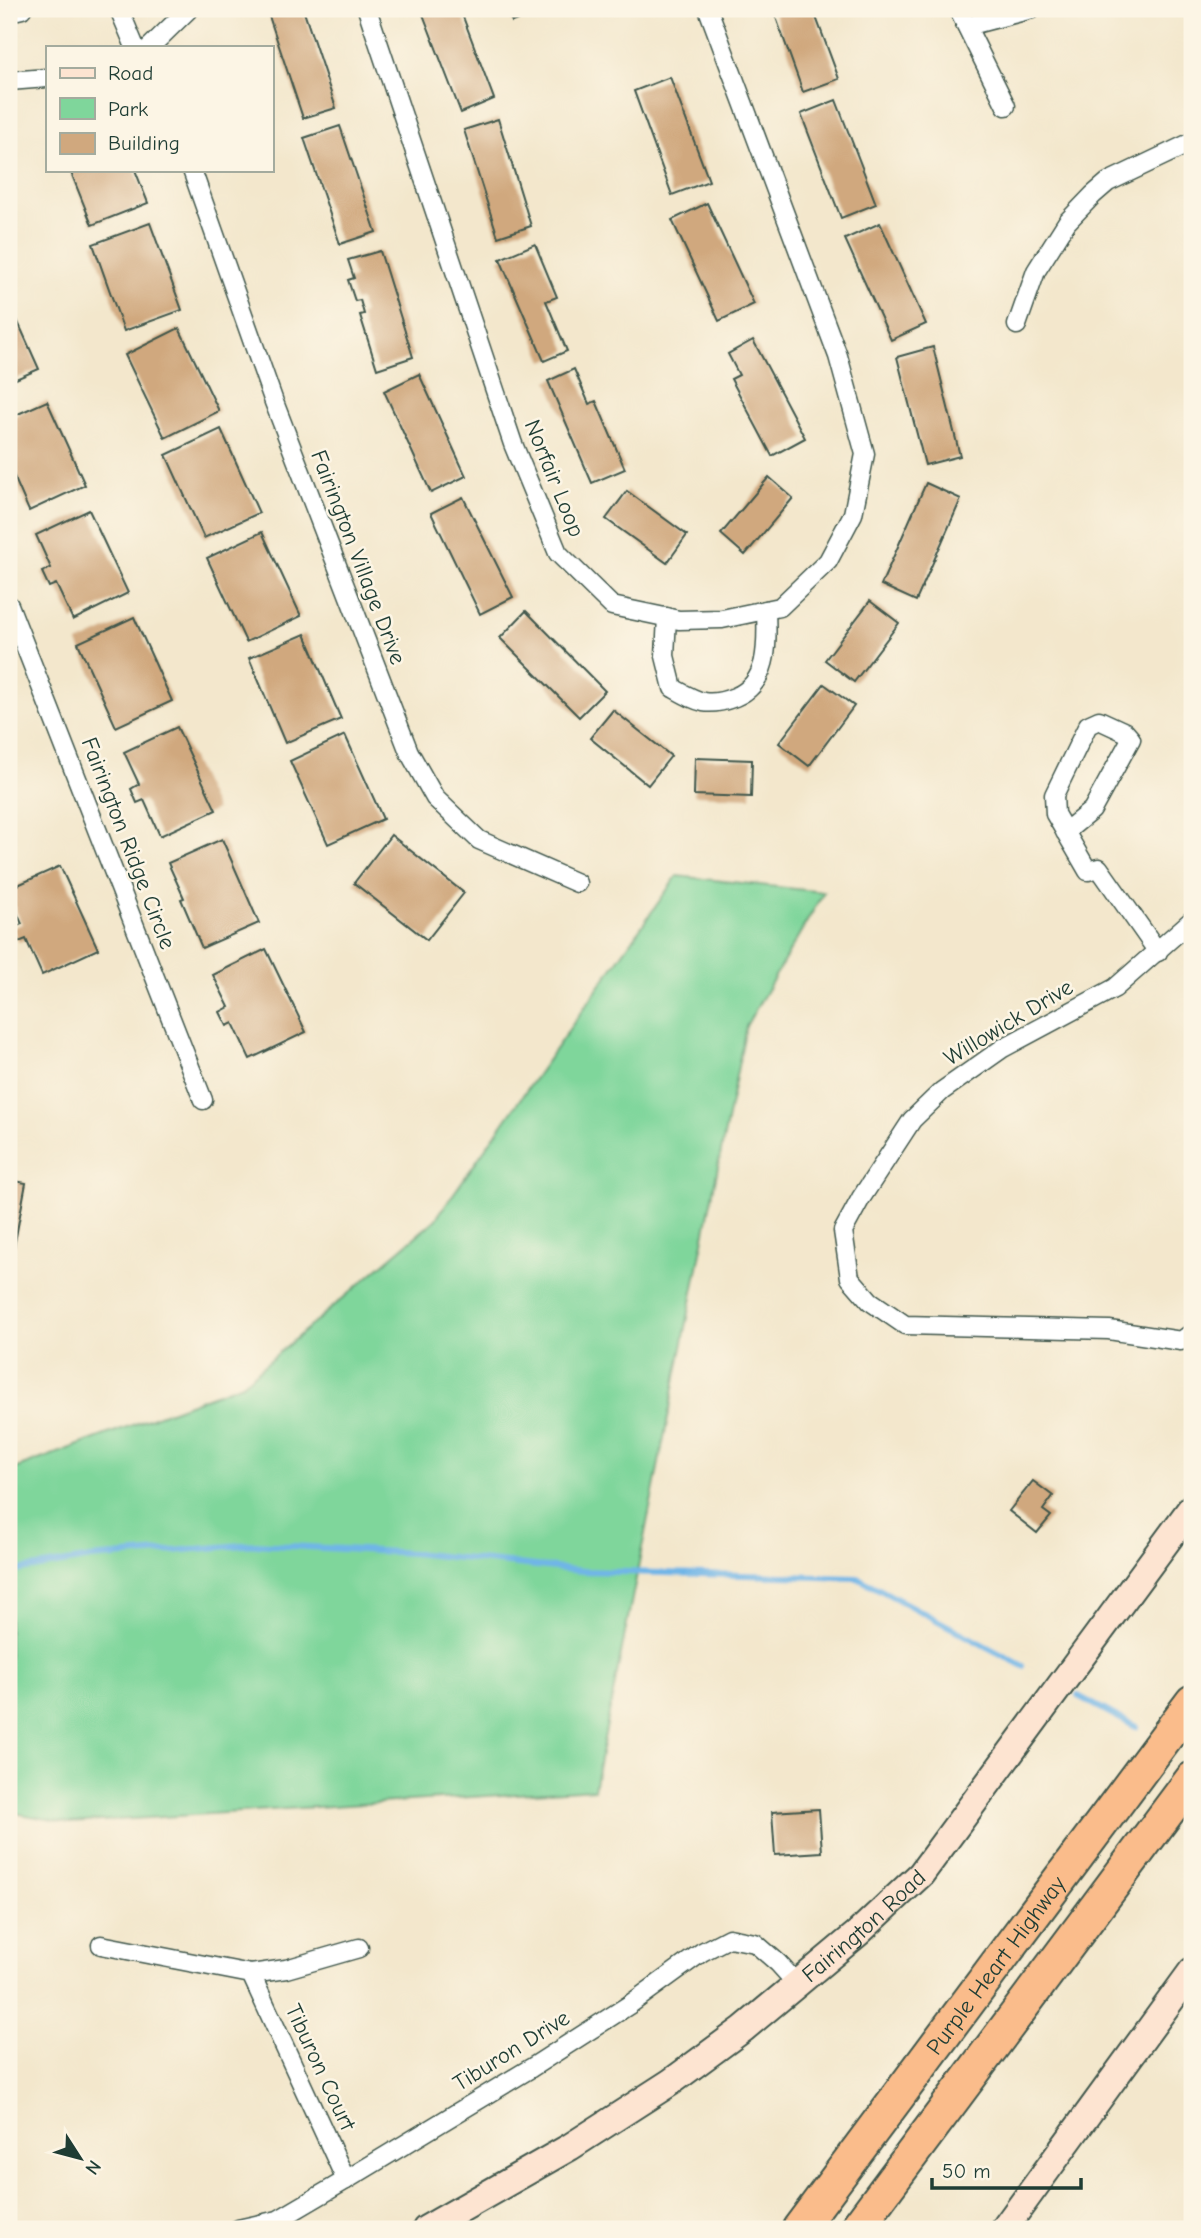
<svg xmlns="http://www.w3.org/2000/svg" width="1201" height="2238" font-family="'Comic Neue',sans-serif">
<rect width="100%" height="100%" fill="#fcf5e5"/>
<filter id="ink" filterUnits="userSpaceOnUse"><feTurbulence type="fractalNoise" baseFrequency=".0143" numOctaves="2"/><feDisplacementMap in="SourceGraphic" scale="14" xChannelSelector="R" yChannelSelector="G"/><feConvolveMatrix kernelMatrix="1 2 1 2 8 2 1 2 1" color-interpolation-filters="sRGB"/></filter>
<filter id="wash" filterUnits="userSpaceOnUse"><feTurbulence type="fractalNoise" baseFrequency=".00686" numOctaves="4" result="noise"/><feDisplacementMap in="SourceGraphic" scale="28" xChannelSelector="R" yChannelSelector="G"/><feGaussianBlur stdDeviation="1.57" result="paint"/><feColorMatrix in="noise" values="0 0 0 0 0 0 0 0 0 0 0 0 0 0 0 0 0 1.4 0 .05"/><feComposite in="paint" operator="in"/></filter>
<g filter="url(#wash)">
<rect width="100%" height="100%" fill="#f3e7cc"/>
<path fill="#7fd69b" stroke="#4f8a68" stroke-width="2" d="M 677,876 L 824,892 L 746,1026 L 594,1789 L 69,1823 L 9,1812 L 9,1471 L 242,1384 L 435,1220 Z"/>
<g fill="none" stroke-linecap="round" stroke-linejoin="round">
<g stroke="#70b5e7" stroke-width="6">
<path d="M 9,1572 L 91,1558 L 255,1544 L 413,1553 L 583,1571 L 858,1578 L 1023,1666"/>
<path d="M 1078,1696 L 1136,1727"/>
</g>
</g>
<g id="blocks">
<g fill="#d0a87e">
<path d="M 280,9 L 303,9 L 336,108 L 303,118 L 268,13 Z"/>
<path d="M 421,9 L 460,9 L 494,99 L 461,113 Z"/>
<path d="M 507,9 L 548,9 L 512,22 Z"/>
<path d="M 773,9 L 813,9 L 839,79 L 803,92 Z"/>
<path d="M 670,77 L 709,181 L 672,195 L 634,91 Z"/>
<path d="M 836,100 L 876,204 L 841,218 L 801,114 Z"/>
<path d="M 498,119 L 531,226 L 498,237 L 464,130 Z"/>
<path d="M 340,126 L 376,232 L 340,244 L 304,138 Z"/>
<path d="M 70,170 L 135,170 L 148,203 L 92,225 Z"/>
<path d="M 707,203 L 754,304 L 719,321 L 672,220 Z"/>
<path d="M 150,223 L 182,310 L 124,331 L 93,244 Z"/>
<path d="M 880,223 L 926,324 L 891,340 L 845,239 Z"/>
<path d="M 535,244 L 557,297 L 546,301 L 567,351 L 544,361 L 500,259 Z"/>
<path d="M 380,251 L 413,357 L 377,369 L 360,315 L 364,314 L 360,300 L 355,301 L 348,280 L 354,278 L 348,260 Z"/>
<path d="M 9,302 L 39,369 L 9,382 Z"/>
<path d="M 179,328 L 219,411 L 165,438 L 125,355 Z"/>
<path d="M 753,340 L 805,438 L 772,456 L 731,379 L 739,375 L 728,354 Z"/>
<path d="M 933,347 L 960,456 L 925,465 L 897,357 Z"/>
<path d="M 574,369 L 589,404 L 596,401 L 625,469 L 592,483 L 548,381 Z"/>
<path d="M 419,374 L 466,476 L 431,493 L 384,391 Z"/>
<path d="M 47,401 L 85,485 L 29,511 L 13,474 L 9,476 L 9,418 Z"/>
<path d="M 221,429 L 259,513 L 204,538 L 166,455 Z"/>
<path d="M 769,477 L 793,498 L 745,555 L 721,534 Z"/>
<path d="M 926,483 L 961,499 L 916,601 L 881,585 Z"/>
<path d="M 627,491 L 687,535 L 667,563 L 606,519 Z"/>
<path d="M 463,497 L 513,597 L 480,614 L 431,513 Z"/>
<path d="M 89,510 L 128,593 L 73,620 L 56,584 L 49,587 L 42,572 L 51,568 L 36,535 Z"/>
<path d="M 262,532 L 301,616 L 246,642 L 207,558 Z"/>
<path d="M 870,601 L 899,623 L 854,682 L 825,660 Z"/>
<path d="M 526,611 L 605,691 L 579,717 L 500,638 Z"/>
<path d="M 134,617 L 172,701 L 116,727 L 78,643 Z"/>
<path d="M 305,634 L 341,719 L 285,743 L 249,658 Z"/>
<path d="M 824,684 L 854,706 L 809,766 L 779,743 Z"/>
<path d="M 613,710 L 671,756 L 648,785 L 590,738 Z"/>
<path d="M 177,727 L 216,810 L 160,836 L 144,800 L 137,803 L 131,789 L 139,784 L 124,752 Z"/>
<path d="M 345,735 L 383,819 L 328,844 L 290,761 Z"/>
<path d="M 695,758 L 752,760 L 751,797 L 694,795 Z"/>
<path d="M 391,835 L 464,893 L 427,940 L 354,883 Z"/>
<path d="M 222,839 L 259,923 L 202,948 L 181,899 L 184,898 L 168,863 Z"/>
<path d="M 60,866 L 98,949 L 42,975 L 26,939 L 19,942 L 12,928 L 22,924 L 9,895 L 9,889 Z"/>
<path d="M 266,949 L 306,1032 L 250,1059 L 233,1023 L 227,1026 L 220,1012 L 229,1007 L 213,975 Z"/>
<path d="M 9,1180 L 26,1183 L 14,1247 L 9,1246 Z"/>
<path d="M 1033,1481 L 1053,1496 L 1043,1510 L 1051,1516 L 1037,1533 L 1009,1511 Z"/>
<path d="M 819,1809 L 822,1852 L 775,1855 L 772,1812 Z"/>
</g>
</g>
</g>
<g filter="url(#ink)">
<use href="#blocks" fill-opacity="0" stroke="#3f564b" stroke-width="2"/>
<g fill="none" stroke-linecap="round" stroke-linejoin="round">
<defs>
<g id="street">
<path d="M 119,9 L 135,47"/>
<path d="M 367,9 L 513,444 L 558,553 L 612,606 L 679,620 L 722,619 L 780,607 L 828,561 L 853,514 L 865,454 L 838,356 L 708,9"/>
<path d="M 958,9 L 1006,106"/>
<path d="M 9,12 L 22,9"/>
<path d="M 967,26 L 1032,9"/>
<path d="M 150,47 L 189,9"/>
<path d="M 9,81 L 47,78"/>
<path d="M 192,170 L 274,402 L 409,752 L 435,798 L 479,840 L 577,883"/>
<path d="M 1017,325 L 1036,271 L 1067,222 L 1093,195 L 1108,182 L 1192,142"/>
<path d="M 9,605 L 203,1100"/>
<path d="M 667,617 L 665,656 L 673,688 C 698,702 707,708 735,697 C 770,683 767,642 766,610"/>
<path d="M 1065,832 L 1092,810 L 1131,739 L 1125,732 L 1099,720 L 1088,725 L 1054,795 L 1055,814 L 1088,871 L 1099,868 L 1158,952"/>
<path d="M 1192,920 L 1115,988 L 1003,1048 L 942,1091 L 912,1120 L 861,1198 L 843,1231 L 850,1278 L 870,1301 L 905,1325 L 1109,1330 L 1181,1341 L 1192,1333"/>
<path d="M 101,1945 L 251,1974 L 346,2180"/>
<path d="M 251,1974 L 286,1969 L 359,1948"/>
<path d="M 238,2229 L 278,2220 L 346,2180 L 531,2068 L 629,2005 L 702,1952 L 729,1938 L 755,1943 L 778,1963 L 797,1984"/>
</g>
<g id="secondary">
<path id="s1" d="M 426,2229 L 570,2147 L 671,2082 L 743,2029 L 797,1984 L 858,1933 L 921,1874 L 1192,1507"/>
<path d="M 1004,2229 L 1192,1971"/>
</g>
<g id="highway">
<path id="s2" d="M 799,2229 L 1192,1702"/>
<path d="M 856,2229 L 1192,1779"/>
</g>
</defs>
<use href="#street" stroke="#3f564b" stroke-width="21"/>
<use href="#secondary" stroke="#3f564b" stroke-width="30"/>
<use href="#highway" stroke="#3f564b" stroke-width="37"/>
<use href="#street" stroke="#fff" stroke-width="18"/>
<use href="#secondary" stroke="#fde4d1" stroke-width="26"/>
<use href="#highway" stroke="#fabc8b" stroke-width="33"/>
</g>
</g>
<g text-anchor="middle" stroke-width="5" stroke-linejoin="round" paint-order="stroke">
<g font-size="23" fill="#1f3d34" stroke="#fcf5e5">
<text transform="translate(555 478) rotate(68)" y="8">Norfair Loop</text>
<text transform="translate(359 557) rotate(69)" y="8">Fairington Village Drive</text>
<text transform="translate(129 843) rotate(69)" y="8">Fairington Ridge Circle</text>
<text transform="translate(1008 1022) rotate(-31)" y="8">Willowick Drive</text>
<text dy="8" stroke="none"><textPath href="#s1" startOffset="534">Fairington Road</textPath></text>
<text dy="8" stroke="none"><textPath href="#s2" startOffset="329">Purple Heart Highway</textPath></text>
<text transform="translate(511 2050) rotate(-32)" y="8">Tiburon Drive</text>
<text transform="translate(321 2067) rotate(65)" y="8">Tiburon Court</text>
</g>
</g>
<rect width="1201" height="2238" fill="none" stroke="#fcf5e5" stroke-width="35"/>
<rect x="46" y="46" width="228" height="126" fill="#fcf5e5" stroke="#a4ab9e" stroke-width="2"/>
<rect x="60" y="68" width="35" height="10" fill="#fde4d1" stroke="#a4ab9e" stroke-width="2"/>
<text x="108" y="80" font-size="21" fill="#1f3d34">Road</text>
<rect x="60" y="98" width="35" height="21" fill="#7fd69b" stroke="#a4ab9e" stroke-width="2"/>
<text x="108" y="116" font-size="21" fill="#1f3d34">Park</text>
<rect x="60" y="133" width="35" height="21" fill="#d0a87e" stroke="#a4ab9e" stroke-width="2"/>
<text x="108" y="150" font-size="21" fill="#1f3d34">Building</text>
<g transform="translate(80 2158) rotate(126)" stroke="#fcf5e5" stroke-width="5" paint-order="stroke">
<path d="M0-5L12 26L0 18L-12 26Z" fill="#1f3d34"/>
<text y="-10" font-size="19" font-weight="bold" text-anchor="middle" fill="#1f3d34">N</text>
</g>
<path d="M932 2178v10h149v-10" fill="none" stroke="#1f3d34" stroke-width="3.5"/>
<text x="942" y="2178" font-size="21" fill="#1f3d34" stroke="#fcf5e5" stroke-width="5" paint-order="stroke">50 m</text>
</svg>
